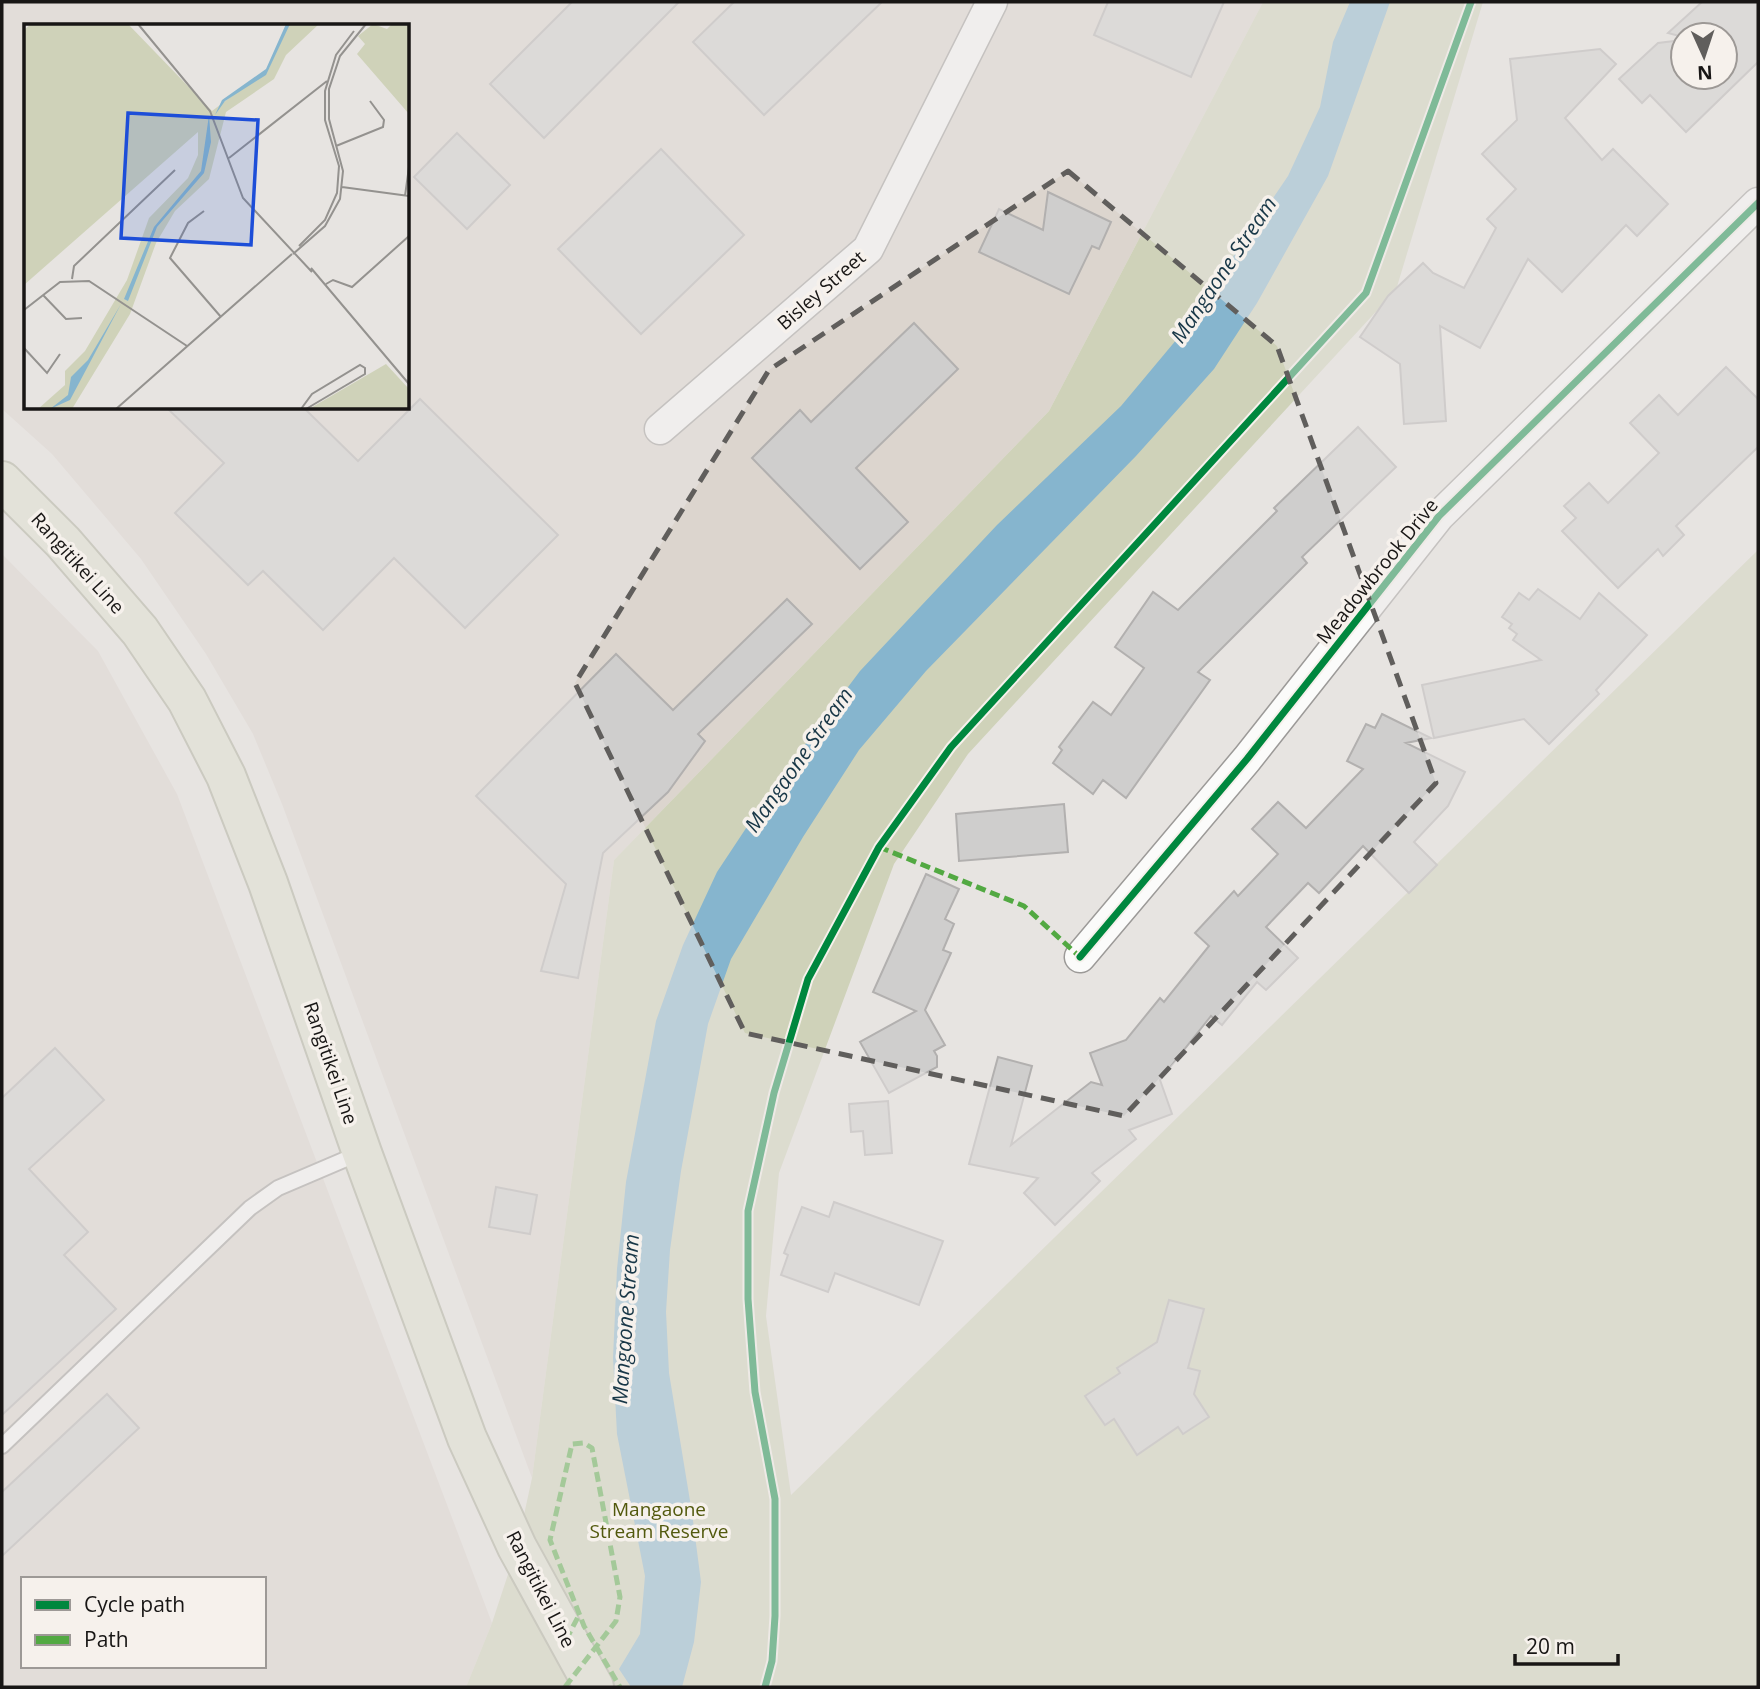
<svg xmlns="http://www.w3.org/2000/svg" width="1760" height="1689" font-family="'Open Sans',sans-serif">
<rect width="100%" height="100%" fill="#e7e4e1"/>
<g fill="#dcd5ce" fill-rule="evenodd">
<path d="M 2,2 L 1263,2 L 1049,411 L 614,860 L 532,1478 L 282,804 L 253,734 L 206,654 L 141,559 L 52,454 L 2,409 ZM 26,26 L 408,26 L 408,408 L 26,408 Z"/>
<path d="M 2,554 L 98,651 L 177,794 L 492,1623 L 466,1687 L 2,1687 ZM 23,1579 L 264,1579 L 264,1666 L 23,1666 Z"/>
</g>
<path fill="#cfd2b9" d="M 1263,2 L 1483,2 L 1396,290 L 968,754 L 894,864 L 779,1173 L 766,1316 L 791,1495 L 1758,550 L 1758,1687 L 466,1687 L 492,1623 L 517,1547 L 532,1478 L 614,860 L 1049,411 Z"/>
<path fill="#86b5ce" d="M 1350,2 L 1390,2 L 1328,176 L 1257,303 L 1214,369 L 1136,456 L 926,671 L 859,750 L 803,837 L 731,959 L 708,1024 L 681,1171 L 670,1250 L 666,1312 L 669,1373 L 692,1513 L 701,1582 L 694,1642 L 682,1687 L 631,1687 L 619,1669 L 640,1634 L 645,1576 L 617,1434 L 613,1358 L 617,1269 L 626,1182 L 656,1021 L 683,945 L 717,872 L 774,786 L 860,671 L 997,525 L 1121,406 L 1177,339 L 1288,176 L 1320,107 L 1333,42 Z"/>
<g fill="#cfcecd" stroke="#b2b0af" stroke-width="2">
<path d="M 572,2 L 679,2 L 544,138 L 490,84 Z"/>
<path d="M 734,2 L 882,2 L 764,115 L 693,42 Z"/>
<path d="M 1108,2 L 1224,2 L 1191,77 L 1094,35 Z"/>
<path d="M 1702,2 L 1758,2 L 1758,62 L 1686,132 L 1650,95 L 1642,103 L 1619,79 L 1658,43 L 1683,40 L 1683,77 L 1725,77 L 1725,35 L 1683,35 L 1683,37 L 1668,33 Z"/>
<path d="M 1600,49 L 1616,64 L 1565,118 L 1602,160 L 1613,149 L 1668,204 L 1637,236 L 1626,225 L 1562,292 L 1528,259 L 1480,348 L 1440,326 L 1446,421 L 1404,424 L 1400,364 L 1360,337 L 1388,296 L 1423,263 L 1433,273 L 1464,288 L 1496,228 L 1487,219 L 1516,189 L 1482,154 L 1517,120 L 1510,59 Z"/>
<path d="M 457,133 L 510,185 L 467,229 L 414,177 Z"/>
<path d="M 661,149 L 744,235 L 641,334 L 558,249 Z"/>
<path d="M 1048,192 L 1111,222 L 1099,249 L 1092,246 L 1069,294 L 979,252 L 999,209 L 1043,230 Z"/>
<path d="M 914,323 L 958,369 L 856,468 L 908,522 L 860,569 L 752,458 L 800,410 L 811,422 Z"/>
<path d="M 1726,367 L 1758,399 L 1758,447 L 1676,526 L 1684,535 L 1663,556 L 1658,549 L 1618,588 L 1562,531 L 1576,518 L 1564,506 L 1589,483 L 1608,503 L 1659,453 L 1630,423 L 1659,395 L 1678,415 Z"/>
<path d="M 420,399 L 558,535 L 465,628 L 394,558 L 323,630 L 263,571 L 248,585 L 175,513 L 224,463 L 167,408 L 304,408 L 358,461 Z"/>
<path d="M 1358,427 L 1396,467 L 1302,557 L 1307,563 L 1198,672 L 1210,680 L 1126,798 L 1103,780 L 1093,794 L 1053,763 L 1062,750 L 1059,747 L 1093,702 L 1111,715 L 1144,668 L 1115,647 L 1153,592 L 1178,610 L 1277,511 L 1274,508 Z"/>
<path d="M 1538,589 L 1580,619 L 1599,593 L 1647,635 L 1596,690 L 1599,694 L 1549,744 L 1524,719 L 1434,738 L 1422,685 L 1541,660 L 1513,640 L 1517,634 L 1509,628 L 1512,624 L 1502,617 L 1519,593 L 1529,600 Z"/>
<path d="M 787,599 L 812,624 L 698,734 L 705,741 L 668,792 L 603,853 L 578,978 L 541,971 L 566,884 L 476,796 L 616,654 L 673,710 Z"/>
<path d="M 1382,714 L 1431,738 L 1406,743 L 1465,772 L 1448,806 L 1414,842 L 1437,865 L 1409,893 L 1363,846 L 1319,893 L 1308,883 L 1266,927 L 1298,958 L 1266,990 L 1257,982 L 1222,1025 L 1211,1016 L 1160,1080 L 1172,1114 L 1129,1130 L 1136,1139 L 1092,1173 L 1100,1181 L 1055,1225 L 1024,1193 L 1038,1178 L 969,1164 L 998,1057 L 1032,1066 L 1011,1145 L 1091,1082 L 1102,1085 L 1090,1053 L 1126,1040 L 1160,998 L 1164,1002 L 1209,946 L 1195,933 L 1234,891 L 1238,896 L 1278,854 L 1252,829 L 1278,802 L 1306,828 L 1363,769 L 1347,761 L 1366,724 L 1375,728 Z"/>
<path d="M 1064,804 L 1068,852 L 959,861 L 956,814 Z"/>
<path d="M 926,874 L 959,889 L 945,919 L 954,924 L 943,950 L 951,953 L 925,1010 L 945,1045 L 934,1051 L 937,1056 L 937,1067 L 889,1093 L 860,1042 L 916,1011 L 873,992 Z"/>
<path d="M 55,1048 L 104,1100 L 29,1169 L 88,1232 L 64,1255 L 116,1309 L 2,1415 L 2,1098 Z"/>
<path d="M 888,1101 L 892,1153 L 865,1155 L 863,1131 L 851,1132 L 849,1104 Z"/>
<path d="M 496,1187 L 537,1195 L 530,1234 L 489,1227 Z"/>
<path d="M 834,1202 L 943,1241 L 919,1305 L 835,1273 L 828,1292 L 781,1275 L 788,1255 L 784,1253 L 802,1207 L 829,1217 Z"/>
<path d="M 1169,1300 L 1204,1309 L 1188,1368 L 1200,1371 L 1194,1394 L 1209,1417 L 1183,1434 L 1178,1427 L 1137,1455 L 1114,1419 L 1105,1425 L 1085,1396 L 1120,1373 L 1117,1368 L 1157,1342 Z"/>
<path d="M 107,1394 L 139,1428 L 2,1556 L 2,1492 Z"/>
</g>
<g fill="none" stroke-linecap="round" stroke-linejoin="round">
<defs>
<path id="lane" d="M 2,1446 L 250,1208 L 278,1188 L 360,1153"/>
<g id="street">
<path d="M 660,429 L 868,249 L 992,2"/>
<path d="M 1080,957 L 1247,759 L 1439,516 L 1758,203"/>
</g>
<path id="highway" d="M 2,481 L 63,542 L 140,631 L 187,700 L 226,776 L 268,883 L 362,1153 L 467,1438 L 517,1547 L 594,1687"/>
</defs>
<use href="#lane" stroke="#9c9a98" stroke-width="18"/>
<use href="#street" stroke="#9c9a98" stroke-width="33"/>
<use href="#highway" stroke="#a8aa97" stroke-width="42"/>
<use href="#lane" stroke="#fbfbfa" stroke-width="14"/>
<use href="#street" stroke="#fbfbfa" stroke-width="30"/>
<use href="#highway" stroke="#dee0cf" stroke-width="38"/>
<g stroke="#52a942" stroke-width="5" stroke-dasharray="10 5" stroke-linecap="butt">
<path d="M 879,847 L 1024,906 L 1080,957"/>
<path d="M 566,1640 L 579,1615"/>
<path d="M 565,1687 L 616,1621 L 620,1597 L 592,1448 L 584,1443 L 572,1444 L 550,1540 L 584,1626 L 620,1687"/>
</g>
<defs>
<g id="cycleway">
<path d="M 1080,957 L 1247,759 L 1439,516 L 1758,203"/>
<path d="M 765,1687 L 772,1661 L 775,1616 L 775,1499 L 755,1392 L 748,1299 L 748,1211 L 774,1093 L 808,979 L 879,847 L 951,747 L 1366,293 L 1471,2"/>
</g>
</defs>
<use href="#cycleway" stroke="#f6f1ec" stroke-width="11"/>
<use href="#cycleway" stroke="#00873e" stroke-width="7"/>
</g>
<path d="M0 0H1760V1689H0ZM 1068,171 L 1277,346 L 1436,783 L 1124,1116 L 745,1033 L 575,683 L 769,370 Z" fill="#e7e4e1" fill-opacity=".55" fill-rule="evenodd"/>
<path fill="none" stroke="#605e5c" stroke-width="5" stroke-dasharray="14 9" stroke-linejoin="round" d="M 1068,171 L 1277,346 L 1436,783 L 1124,1116 L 745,1033 L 575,683 L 769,370 Z"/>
<g text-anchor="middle" stroke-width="7" stroke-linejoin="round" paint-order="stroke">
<g font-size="19" fill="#181615" stroke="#f6f1ec">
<text transform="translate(821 290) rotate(-41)" y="7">Bisley Street</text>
<text transform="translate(78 563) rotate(48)" y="7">Rangitikei Line</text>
<text transform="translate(1377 571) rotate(-51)" y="7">Meadowbrook Drive</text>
<text transform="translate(331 1063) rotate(71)" y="7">Rangitikei Line</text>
<text transform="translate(541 1589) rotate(63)" y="7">Rangitikei Line</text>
</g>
<g font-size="19" fill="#52590d" stroke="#f6f1ec">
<text x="659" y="1516">Mangaone<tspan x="659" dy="22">Stream Reserve</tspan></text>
</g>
<g font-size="21" font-style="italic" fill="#183747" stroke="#f6f1ec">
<text transform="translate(1224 270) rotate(-56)" y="7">Mangaone Stream</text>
<text transform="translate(799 760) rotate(-55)" y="7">Mangaone Stream</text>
<text transform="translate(626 1319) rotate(-86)" y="7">Mangaone Stream</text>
</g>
</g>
<g transform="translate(24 24)">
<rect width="385" height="385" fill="#e7e4e1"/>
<path d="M 7,0 L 104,0 L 188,87 L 245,44 L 263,0 L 295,0 L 262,31 L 250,55 L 202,88 L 185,155 L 151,187 L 132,219 L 106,290 L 48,385 L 14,385 L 41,361 L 41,347 L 61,327 L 103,256 L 125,194 L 164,154 L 174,131 L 174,108 L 0,261 L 0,6 ZM 349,0 L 363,5 L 368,0 L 385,0 L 385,90 L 333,30 L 341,20 L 334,12 ZM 362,340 L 385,365 L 385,385 L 285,385 Z" fill="#cfd2b9"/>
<path d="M 262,0 L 266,0 L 242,51 L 201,77 L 191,91 L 198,76 L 242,45 ZM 185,91 L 187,118 L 180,149 L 133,203 L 104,277 L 100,275 L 130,203 L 177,147 ZM 97,280 L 46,376 L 26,385 L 44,371 L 47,353 L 64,336 Z" fill="#86b5ce"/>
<path fill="none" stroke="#94928f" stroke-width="2" d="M 114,0 L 186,87 L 219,174 L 288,248M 312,122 L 359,103 L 360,96 L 346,77M 205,134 L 303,57M 318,163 L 385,172M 381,172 L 385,143M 180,187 L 164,199 L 146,234 L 197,293M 275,222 L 301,196 L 313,169 L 315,142 L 301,96 L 301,67 L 312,31 L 330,7M 269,230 L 301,202 L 316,175 L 319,147 L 305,95 L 305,65 L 316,32 L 342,0M 287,244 L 385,360M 48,255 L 50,242 L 151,146M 302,260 L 309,256 L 328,263 L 385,212M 19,271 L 42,295 L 58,294M 0,286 L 36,258 L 65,257 L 163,322M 0,324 L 23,349 L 36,330M 92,385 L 268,230M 277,385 L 288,370 L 336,341 L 341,344 L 341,350 L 282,385"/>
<path fill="#1d4ed8" fill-opacity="0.15" stroke="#1d4ed8" stroke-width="3.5" d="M 104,89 L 234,96 L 227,221 L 97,214 Z"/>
<rect width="385" height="385" fill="none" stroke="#181615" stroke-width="3.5"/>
</g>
<rect width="1760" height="1689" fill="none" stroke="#181615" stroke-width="7"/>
<rect x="21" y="1577" width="245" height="91" fill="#f6f1ec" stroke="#9d9996" stroke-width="2"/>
<rect x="35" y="1600" width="35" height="10" fill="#00873e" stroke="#9d9996" stroke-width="2"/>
<text x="84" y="1612" font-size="21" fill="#181615">Cycle path</text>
<rect x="35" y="1635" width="35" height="10" fill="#52a942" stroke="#9d9996" stroke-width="2"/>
<text x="84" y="1647" font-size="21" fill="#181615">Path</text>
<g transform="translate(1704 56) rotate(177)"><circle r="33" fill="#f6f1ec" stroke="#9d9996" stroke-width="2"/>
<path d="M0-5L12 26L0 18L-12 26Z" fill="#605e5c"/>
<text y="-10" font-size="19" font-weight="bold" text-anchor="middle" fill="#181615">N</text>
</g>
<path d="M1515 1654v10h103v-10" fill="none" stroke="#181615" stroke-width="3.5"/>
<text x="1526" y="1654" font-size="21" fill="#181615" stroke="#f6f1ec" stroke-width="5" paint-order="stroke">20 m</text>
</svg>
